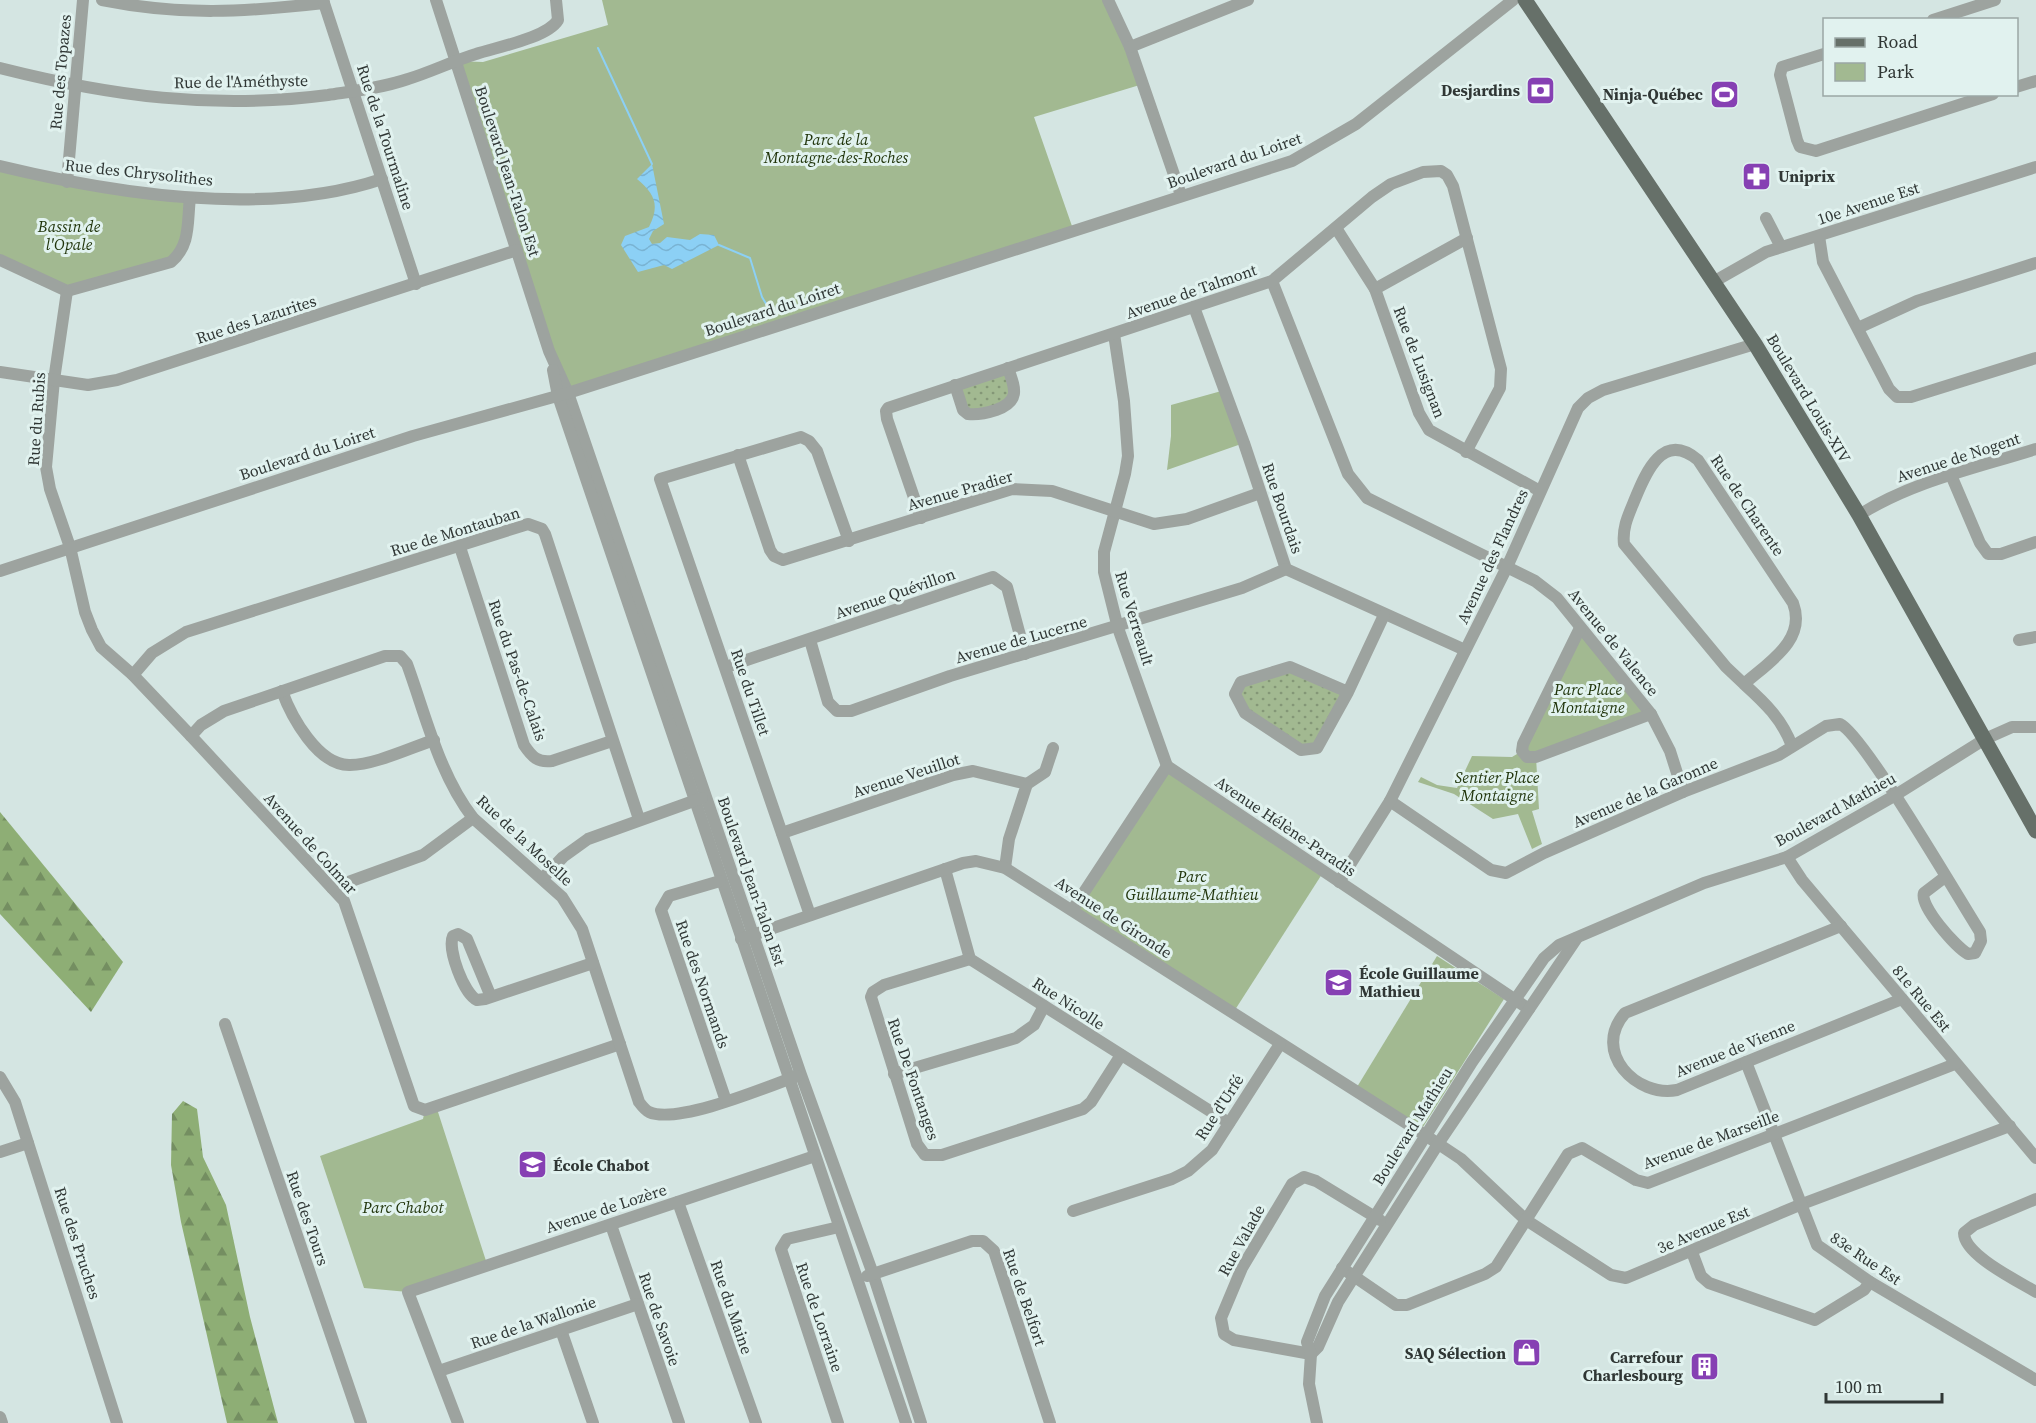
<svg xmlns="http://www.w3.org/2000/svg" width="2036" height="1423" font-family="'Source Serif 4',serif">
<defs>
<pattern id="grass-dots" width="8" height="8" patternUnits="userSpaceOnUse" patternTransform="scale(1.5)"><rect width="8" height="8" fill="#a2b991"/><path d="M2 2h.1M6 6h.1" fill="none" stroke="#849777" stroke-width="1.8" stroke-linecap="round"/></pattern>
<pattern id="forest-firs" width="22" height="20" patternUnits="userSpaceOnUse" patternTransform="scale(1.5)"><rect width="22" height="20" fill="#8eae75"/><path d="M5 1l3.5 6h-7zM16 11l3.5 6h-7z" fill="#748e61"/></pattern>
<pattern id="water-waves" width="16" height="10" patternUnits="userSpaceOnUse" patternTransform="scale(1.5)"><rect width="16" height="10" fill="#8cd0f5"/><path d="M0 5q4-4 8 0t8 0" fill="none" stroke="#79b3d3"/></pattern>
</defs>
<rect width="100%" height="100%" fill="#d4e5e2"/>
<g fill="url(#grass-dots)">
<path d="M 1008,368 L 1012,400 L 968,414 L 955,385 Z"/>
<path d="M 1286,667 L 1348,692 L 1312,750 L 1245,713 L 1235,689 Z"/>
</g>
<g fill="url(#forest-firs)">
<path d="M 0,812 L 123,962 L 91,1012 L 0,914 Z"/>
<path d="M 183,1101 L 197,1109 L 203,1157 L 226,1205 L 250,1317 L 278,1423 L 227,1423 L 181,1222 L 171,1165 L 172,1114 Z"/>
</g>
<g fill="#a2b991">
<path d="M 602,0 L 1108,0 L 1143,84 L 1034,117 L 1073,229 L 568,393 L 455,61 L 483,62 L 608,25 Z"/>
<path d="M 0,166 L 190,198 L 181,253 L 67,291 L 0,260 Z"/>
<path d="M 1225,390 L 1244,443 L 1167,470 L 1171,436 L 1171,405 Z"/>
<path d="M 1580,628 L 1651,714 L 1536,757 L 1539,809 L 1532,811 L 1542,844 L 1532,849 L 1518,814 L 1493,819 L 1454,794 L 1418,782 L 1421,777 L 1437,785 L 1457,788 L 1472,756 L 1512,757 L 1522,751 Z"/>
<path d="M 1167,766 L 1324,871 L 1233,1013 L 1073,909 Z"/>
<path d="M 1437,956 L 1504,999 L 1423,1127 L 1357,1087 Z"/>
<path d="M 425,1110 L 438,1112 L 487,1264 L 408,1292 L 364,1288 L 320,1156 L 423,1119 Z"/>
</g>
<path fill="url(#water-waves)" d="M 652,164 L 664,224 L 653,231 L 649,239 L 652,244 L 660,243 L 667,237 L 690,240 L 700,234 L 714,235 L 719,245 L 672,269 L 664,265 L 638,272 L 621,245 L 625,236 L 649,227 C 660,205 655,194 637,179 Z"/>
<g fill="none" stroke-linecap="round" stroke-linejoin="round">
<g stroke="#8cd0f5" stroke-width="2">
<path d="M 598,48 L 652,164"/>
<path d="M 719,245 L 750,258 L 762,297 L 771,312"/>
</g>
<g stroke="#9da39f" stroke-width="12">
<path d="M 102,0 C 181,16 245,12 324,3"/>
<path d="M 323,0 L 416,284"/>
<path d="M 436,0 L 549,351 L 568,393 L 801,1075 L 873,1274 L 921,1423"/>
<path d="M 1108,0 L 1130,47 L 1181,195"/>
<path d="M 1933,20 L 1995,0"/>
<path d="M 1130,47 L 1248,0"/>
<path d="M 1824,54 L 1782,67 L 1780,75 L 1797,140 L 1800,147 L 1816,151 L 1993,94"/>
<path d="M 0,68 C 111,96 213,110 328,95 C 354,91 382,88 408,79 C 431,72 453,61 476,54 C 497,47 547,38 558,20 L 556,0"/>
<path d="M 2016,87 L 2036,81"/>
<path d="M 0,166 C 116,194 266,218 382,179"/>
<path d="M 67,182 L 83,0"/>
<path d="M 1766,218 L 1781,247"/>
<path d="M 1336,228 L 1375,289 L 1419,413 L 1429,430 L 1540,491"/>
<path d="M 1819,236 L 1823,262 L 1889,389 L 1897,397 L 1911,397 L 2036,358"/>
<path d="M 0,260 L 67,291 L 171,262 C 191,245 187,222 190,198"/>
<path d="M 1272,281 L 1348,474 L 1367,498 L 1535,581 L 1557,598 L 1651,714 L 1670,751 L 1683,792"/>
<path d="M 1715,281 L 1766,252 L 2036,167"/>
<path d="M 1375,289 L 1467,238"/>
<path d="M 67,291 L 54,380 L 46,467 L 50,489 L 70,547 L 85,612 L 92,630 L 101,647 L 133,675 L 191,736 L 344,901 L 414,1106 L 425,1110 L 620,1044"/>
<path d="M 1194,307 L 1244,443 L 1286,569 L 1465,650"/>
<path d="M 1858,328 L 1917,301 L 2036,263"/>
<path d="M 1114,334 L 1124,401 L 1128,456 L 1125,474 L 1104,552 L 1104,572 L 1118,628 L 1167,766"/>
<path d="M 553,370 L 558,396 L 906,1423"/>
<path d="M 0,372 L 88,385 L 117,380 L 517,250"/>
<path d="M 955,385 L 963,410 L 968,414 C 978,415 987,413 996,410 C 1021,401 1015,388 1008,368"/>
<path d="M 738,455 L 770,550 L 774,556 L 783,560 L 1012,489 L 1052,491 L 1154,524 L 1187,519 L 1260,493"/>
<path d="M 1951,475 L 1980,543 L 1988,554 L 2001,554 L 2036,542"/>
<path d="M 1859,515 C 1913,481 1976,468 2036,449"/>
<path d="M 921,518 L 887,419 L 886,411 L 888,408 L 1272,281 L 1372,197 L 1391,184 L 1423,172 L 1441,171 L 1447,175 L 1453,186 L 1501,369 L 1500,388 L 1466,452"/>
<path d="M 460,547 L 524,745 C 532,757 538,763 552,761 L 612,741"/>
<path d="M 0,571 L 413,436 L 568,393 L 1292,161 L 1356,124 L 1513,0"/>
<path d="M 1580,628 L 1523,744 L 1522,751 L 1527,757 L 1536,757 L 1651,714"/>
<path d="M 810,640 L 828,702 L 837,711 L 851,711 L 950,676 L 1242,588 L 1286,569"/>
<path d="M 2019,640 L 2036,637"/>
<path d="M 726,667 L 993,577 L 1007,587 L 1025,654"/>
<path d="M 133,675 L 152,653 L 186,632 L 528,524 L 542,529 L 545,534 L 639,819"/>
<path d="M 1744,684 L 1726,667 L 1624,544 C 1622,527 1629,514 1635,499 C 1646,472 1663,431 1698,460 L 1793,603 C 1807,640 1769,662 1744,684 C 1765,703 1782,719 1792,746"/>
<path d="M 282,691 C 291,716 318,766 350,765 C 374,765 410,748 434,740"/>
<path d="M 1348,692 L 1290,667 L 1241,682 L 1235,694 L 1245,713 L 1301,750 L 1317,748 L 1348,692 L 1384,615"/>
<path d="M 191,736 L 201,725 L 224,711 L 385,656 L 400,656 L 407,664 C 426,716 439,774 473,818 L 562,897 L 582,929 L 639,1102 C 642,1106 645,1110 649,1112 C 677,1125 767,1087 797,1076"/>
<path d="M 1027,784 L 1045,772 L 1053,748"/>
<path d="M 1390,801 L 1491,870 L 1506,873 L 1544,853 L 1683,792 L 1779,755 L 1826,726 L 1840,724 C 1863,734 1959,899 1980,932 L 1981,941 L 1975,953 L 1968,954 C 1956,947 1919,906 1924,893 L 1945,877"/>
<path d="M 782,833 L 953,775 L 973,771 L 1027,784 L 1009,839 L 1005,868"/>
<path d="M 1787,857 L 1802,880 L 2036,1158"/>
<path d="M 945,869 L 970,959 L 1229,1123"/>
<path d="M 543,878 L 563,857 L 588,839 L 702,798"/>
<path d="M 720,881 L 669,896 L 661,910 L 726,1101"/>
<path d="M 1339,882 L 1390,801 L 1507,567 L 1578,408 L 1588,398 L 1603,390 L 1755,344"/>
<path d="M 332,888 L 423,855 L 473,818"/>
<path d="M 1073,909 L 1167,766 L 1529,1009"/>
<path d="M 810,915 L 660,479 L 801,437 L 809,441 L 817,451 L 849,541"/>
<path d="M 1841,926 L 1625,1013 C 1591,1052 1637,1098 1677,1090 L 1902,999"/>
<path d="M 741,939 L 963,863 L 976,861 L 1005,868 L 1425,1135 L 1461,1159 L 1526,1220 L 1611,1275 L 1626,1278 L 1802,1204 L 2010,1126"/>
<path d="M 970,959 L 884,985 L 873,992 L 871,997 L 917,1144 L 925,1155 L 942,1155 L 1083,1109 L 1091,1102 L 1121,1055"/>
<path d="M 491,997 L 467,939 L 458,934 L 453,936 C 447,949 464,994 477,1000 L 485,999 L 593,963"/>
<path d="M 225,1024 L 361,1423"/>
<path d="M 1746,1062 L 1817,1245 L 1870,1282 L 2036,1380"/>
<path d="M 894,1074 L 1016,1038 L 1034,1025 L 1044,1006"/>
<path d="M 0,1077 L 15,1102 L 117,1423"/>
<path d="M 0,1152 L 28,1143"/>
<path d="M 2036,1199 L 1974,1225 L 1964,1233 C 1964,1255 2018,1281 2036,1292"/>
<path d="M 678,1202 L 756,1423"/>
<path d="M 1073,1211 L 1172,1179 L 1188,1171 L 1212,1150 L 1280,1044"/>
<path d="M 611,1225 L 679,1423"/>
<path d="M 1692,1252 L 1701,1276 L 1709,1283 L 1815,1320 L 1864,1290 L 1870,1282"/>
<path d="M 1342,1268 L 1396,1305 L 1407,1305 L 1485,1274 L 1496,1267 L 1568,1154 L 1582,1148 L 1636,1180 L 1648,1183 L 1955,1064"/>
<path d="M 867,1276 L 972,1241 L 983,1241 L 994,1251 L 1050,1423"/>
<path d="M 561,1330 L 593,1423"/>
<path d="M 1311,1354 L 1318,1347 L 1338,1302 L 1438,1144 L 1577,938"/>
<path d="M 1311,1354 L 1234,1340 L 1224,1334 L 1221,1318 L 1242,1268 L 1292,1184 L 1304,1177 L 1316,1181 L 1380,1220"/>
<path d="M 439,1371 L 638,1304"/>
<path d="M 0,1417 L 2,1423"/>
<path d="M 458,1423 L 408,1292 L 815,1156"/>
<path d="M 838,1423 L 781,1249 L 787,1239 L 839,1227"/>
<path d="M 1317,1423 L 1309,1384 L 1311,1354 L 1307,1342 L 1325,1296 L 1472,1062 L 1544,958 L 1559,945 L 1704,883 L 1787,857 L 1894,796 L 1985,739 L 2012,727 L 2036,727"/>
</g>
<path stroke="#667069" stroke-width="15" d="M 1525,0 L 1755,344 L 1859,515 L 2036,831"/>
</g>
<defs>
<symbol id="bank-square" viewBox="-11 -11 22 22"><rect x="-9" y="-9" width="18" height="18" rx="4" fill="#8640b3" stroke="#e1f2ef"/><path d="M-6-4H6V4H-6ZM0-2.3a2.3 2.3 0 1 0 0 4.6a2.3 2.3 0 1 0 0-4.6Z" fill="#fff"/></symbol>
<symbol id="stadium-square" viewBox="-11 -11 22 22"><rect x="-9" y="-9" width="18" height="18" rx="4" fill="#8640b3" stroke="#e1f2ef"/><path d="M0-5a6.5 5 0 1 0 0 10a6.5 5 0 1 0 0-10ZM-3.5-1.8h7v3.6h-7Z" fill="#fff"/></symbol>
<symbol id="pharmacy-square" viewBox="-11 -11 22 22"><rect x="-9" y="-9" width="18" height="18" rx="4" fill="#8640b3" stroke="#e1f2ef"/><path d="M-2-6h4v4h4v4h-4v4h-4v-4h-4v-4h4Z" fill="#fff"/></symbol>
<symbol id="school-square" viewBox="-11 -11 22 22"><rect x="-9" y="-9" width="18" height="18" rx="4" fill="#8640b3" stroke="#e1f2ef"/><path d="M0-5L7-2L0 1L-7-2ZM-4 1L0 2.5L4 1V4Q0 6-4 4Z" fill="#fff"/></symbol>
<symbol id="shop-square" viewBox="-11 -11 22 22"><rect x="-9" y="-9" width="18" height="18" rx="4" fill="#8640b3" stroke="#e1f2ef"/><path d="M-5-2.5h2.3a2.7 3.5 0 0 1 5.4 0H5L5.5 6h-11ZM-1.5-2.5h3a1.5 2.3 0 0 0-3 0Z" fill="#fff"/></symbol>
<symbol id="building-square" viewBox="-11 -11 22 22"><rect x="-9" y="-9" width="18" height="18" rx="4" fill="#8640b3" stroke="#e1f2ef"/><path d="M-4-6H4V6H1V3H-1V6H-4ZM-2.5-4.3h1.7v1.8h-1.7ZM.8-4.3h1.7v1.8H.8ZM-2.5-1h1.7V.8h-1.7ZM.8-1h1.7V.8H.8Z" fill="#fff"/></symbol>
</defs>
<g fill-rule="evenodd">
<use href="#bank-square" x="1524" y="74" width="33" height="33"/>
<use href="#stadium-square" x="1708" y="78" width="33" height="33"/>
<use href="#pharmacy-square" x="1740" y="160" width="33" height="33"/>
<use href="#school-square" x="1322" y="966" width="33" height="33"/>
<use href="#school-square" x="516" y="1148" width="33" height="33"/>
<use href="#shop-square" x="1510" y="1336" width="33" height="33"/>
<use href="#building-square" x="1688" y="1350" width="33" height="33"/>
</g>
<g text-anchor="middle" stroke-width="6" stroke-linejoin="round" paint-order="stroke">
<g font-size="16" fill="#303735" stroke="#e1f2ef">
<text transform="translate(60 72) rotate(-85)" y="6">Rue des Topazes</text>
<text transform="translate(241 81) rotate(-1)" y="6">Rue de l'Améthyste</text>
<text transform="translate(386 137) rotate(72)" y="6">Rue de la Tourmaline</text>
<text transform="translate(1234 160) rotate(-19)" y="6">Boulevard du Loiret</text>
<text transform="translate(508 171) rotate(72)" y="6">Boulevard Jean-Talon Est</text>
<text transform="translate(139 172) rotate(6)" y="6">Rue des Chrysolithes</text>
<text transform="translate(1868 203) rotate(-18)" y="6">10e Avenue Est</text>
<text transform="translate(1191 291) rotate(-19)" y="6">Avenue de Talmont</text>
<text transform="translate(772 309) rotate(-18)" y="6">Boulevard du Loiret</text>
<text transform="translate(256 319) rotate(-18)" y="6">Rue des Lazurites</text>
<text transform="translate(1420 362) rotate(69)" y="6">Rue de Lusignan</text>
<text transform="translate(1809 398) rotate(59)" y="6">Boulevard Louis-XIV</text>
<text transform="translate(36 419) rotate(-86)" y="6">Rue du Rubis</text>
<text transform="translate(307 453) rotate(-18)" y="6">Boulevard du Loiret</text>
<text transform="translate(1958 457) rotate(-18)" y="6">Avenue de Nogent</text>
<text transform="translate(960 490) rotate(-16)" y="6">Avenue Pradier</text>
<text transform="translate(1748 505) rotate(56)" y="6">Rue de Charente</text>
<text transform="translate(1283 508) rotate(71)" y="6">Rue Bourdais</text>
<text transform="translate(455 531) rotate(-17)" y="6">Rue de Montauban</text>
<text transform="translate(1492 556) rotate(-65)" y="6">Avenue des Flandres</text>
<text transform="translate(895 593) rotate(-19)" y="6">Avenue Quévillon</text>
<text transform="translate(1135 618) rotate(73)" y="6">Rue Verreault</text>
<text transform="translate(1021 639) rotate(-16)" y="6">Avenue de Lucerne</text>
<text transform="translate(1614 642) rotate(51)" y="6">Avenue de Valence</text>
<text transform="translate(518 670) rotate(71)" y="6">Rue du Pas-de-Calais</text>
<text transform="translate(751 692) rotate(71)" y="6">Rue du Tillet</text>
<text transform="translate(906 775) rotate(-18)" y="6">Avenue Veuillot</text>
<text transform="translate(1645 792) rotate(-23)" y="6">Avenue de la Garonne</text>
<text transform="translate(1835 809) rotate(-29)" y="6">Boulevard Mathieu</text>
<text transform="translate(1286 826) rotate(34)" y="6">Avenue Hélène-Paradis</text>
<text transform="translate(525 840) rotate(43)" y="6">Rue de la Moselle</text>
<text transform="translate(311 843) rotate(48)" y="6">Avenue de Colmar</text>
<text transform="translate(752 881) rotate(71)" y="6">Boulevard Jean-Talon Est</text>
<text transform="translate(1114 917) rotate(33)" y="6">Avenue de Gironde</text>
<text transform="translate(703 984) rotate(71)" y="6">Rue des Normands</text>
<text transform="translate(1922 998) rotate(50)" y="6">81e Rue Est</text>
<text transform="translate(1069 1003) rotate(33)" y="6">Rue Nicolle</text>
<text transform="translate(1735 1048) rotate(-22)" y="6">Avenue de Vienne</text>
<text transform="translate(914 1079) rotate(71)" y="6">Rue De Fontanges</text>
<text transform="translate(1219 1107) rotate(-57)" y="6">Rue d'Urfé</text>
<text transform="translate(1412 1126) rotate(-58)" y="6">Boulevard Mathieu</text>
<text transform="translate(1711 1139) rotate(-20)" y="6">Avenue de Marseille</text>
<text transform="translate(606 1208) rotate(-18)" y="6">Avenue de Lozère</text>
<text transform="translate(308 1218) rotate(71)" y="6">Rue des Tours</text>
<text transform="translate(1703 1229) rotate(-23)" y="6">3e Avenue Est</text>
<text transform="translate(1241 1240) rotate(-61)" y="6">Rue Valade</text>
<text transform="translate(78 1243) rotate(72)" y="6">Rue des Pruches</text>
<text transform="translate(1866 1258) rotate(34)" y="6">83e Rue Est</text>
<text transform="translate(1025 1297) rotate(71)" y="6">Rue de Belfort</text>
<text transform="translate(732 1307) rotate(71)" y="6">Rue du Maine</text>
<text transform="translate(820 1317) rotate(71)" y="6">Rue de Lorraine</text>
<text transform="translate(660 1319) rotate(71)" y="6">Rue de Savoie</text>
<text transform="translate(533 1322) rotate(-19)" y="6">Rue de la Wallonie</text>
</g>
<g font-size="16" font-weight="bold" fill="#303735" stroke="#e1f2ef" text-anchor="end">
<text x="1520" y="96">Desjardins</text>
<text x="1703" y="100">Ninja-Québec</text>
<text x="1778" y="182" text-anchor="start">Uniprix</text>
<text x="1359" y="979" text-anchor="start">École Guillaume<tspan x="1359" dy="18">Mathieu</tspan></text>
<text x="553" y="1171" text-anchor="start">École Chabot</text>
<text x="1506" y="1359">SAQ Sélection</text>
<text x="1683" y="1363">Carrefour<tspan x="1683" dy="18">Charlesbourg</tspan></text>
</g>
<g font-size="16" font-style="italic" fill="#1f3309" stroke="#e1f2ef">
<text x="836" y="145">Parc de la<tspan x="836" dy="18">Montagne-des-Roches</tspan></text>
<text x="69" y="232">Bassin de<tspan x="69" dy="18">l'Opale</tspan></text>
<text x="1588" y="695">Parc Place<tspan x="1588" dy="18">Montaigne</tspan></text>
<text x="1497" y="783">Sentier Place<tspan x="1497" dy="18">Montaigne</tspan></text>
<text x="1192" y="882">Parc<tspan x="1192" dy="18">Guillaume-Mathieu</tspan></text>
<text x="403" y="1213">Parc Chabot</text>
</g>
</g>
<rect x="1823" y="18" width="195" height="78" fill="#e1f2ef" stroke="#9aa7a5" stroke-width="1.5"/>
<rect x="1835" y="38" width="30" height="9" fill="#667069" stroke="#9aa7a5" stroke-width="1.5"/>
<text x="1877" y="48" font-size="18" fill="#303735">Road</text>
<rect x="1835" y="63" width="30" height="18" fill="#a2b991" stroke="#9aa7a5" stroke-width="1.5"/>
<text x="1877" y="78" font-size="18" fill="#303735">Park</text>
<path d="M1826 1393v9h116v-9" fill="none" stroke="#303735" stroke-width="3"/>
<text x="1835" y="1393" font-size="18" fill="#303735" stroke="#e1f2ef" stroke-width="4.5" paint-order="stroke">100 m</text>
</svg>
